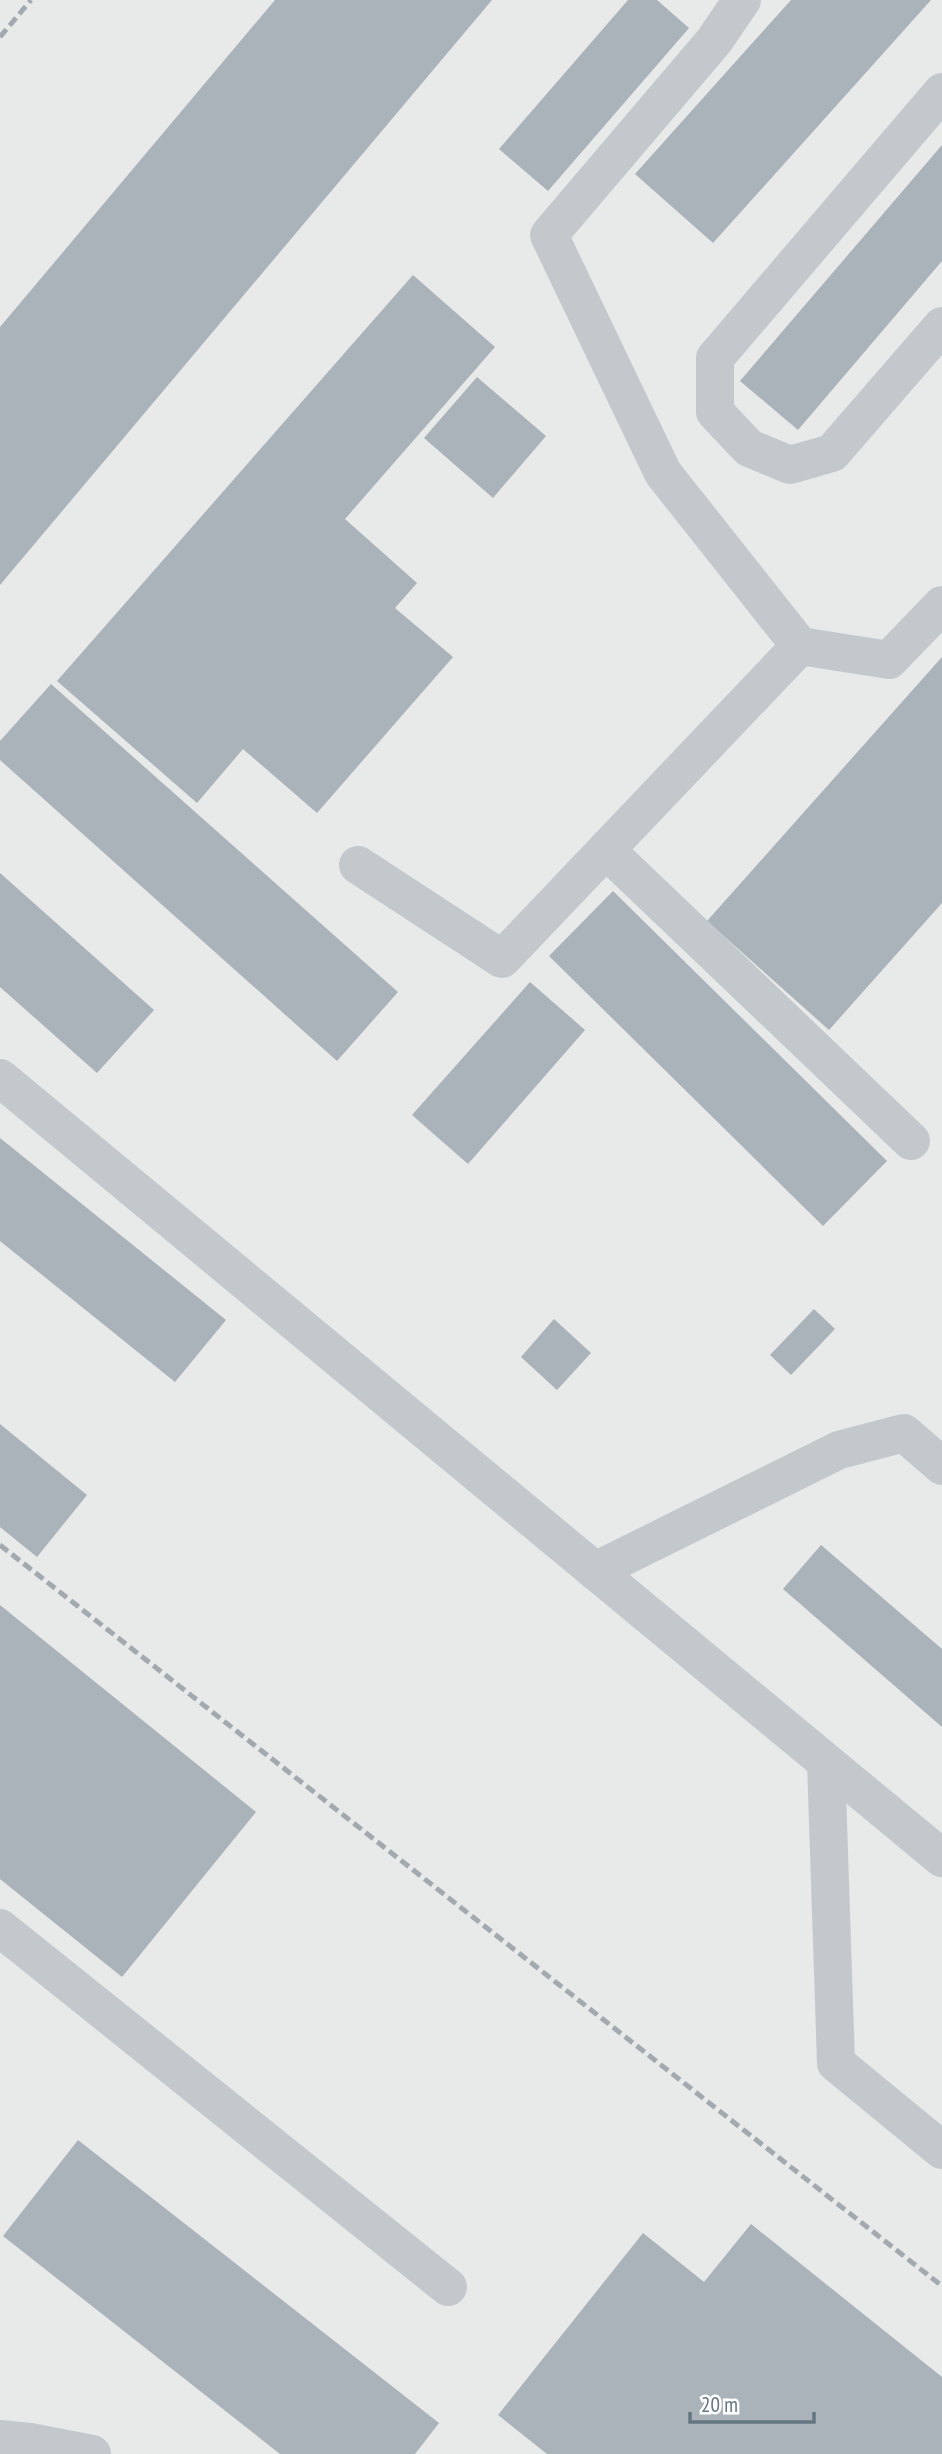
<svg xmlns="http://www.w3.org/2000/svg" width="942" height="2454" font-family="'PT Sans Narrow',sans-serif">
<rect width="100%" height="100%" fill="#fafaf8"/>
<rect fill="#e8e9e9" x="0" y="0" width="942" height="2454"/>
<g fill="#aab3b9">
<path d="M 275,0 L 492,0 L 0,585 L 0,327 Z"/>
<path d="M 628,0 L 657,0 L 689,28 L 548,191 L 499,149 Z"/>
<path d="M 791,0 L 931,0 L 713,243 L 635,174 Z"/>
<path d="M 942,145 L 942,261 L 798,430 L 740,381 Z"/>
<path d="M 413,275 L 495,347 L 345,519 L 417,583 L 395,608 L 453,657 L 317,813 L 243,749 L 197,803 L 57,681 Z"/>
<path d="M 477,377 L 546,436 L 493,498 L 424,438 Z"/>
<path d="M 942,657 L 942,903 L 829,1030 L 707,921 Z"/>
<path d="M 51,684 L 398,992 L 337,1061 L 0,760 L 0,741 Z"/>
<path d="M 0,873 L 154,1010 L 97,1073 L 0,987 Z"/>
<path d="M 613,891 L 887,1161 L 823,1226 L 549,956 Z"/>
<path d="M 530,982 L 585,1030 L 468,1164 L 412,1115 Z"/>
<path d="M 0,1138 L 226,1320 L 175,1382 L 0,1241 Z"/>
<path d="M 814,1309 L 835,1329 L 791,1375 L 770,1355 Z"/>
<path d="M 554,1319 L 591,1353 L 557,1390 L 521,1357 Z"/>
<path d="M 0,1424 L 87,1495 L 37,1557 L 0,1527 Z"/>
<path d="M 821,1545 L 942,1649 L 942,1727 L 783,1589 Z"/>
<path d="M 0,1605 L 256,1812 L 122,1977 L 0,1879 Z"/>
<path d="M 78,2140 L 439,2423 L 415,2454 L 280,2454 L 3,2236 Z"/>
<path d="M 751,2224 L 942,2377 L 942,2454 L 547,2454 L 498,2415 L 643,2233 L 704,2282 Z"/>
</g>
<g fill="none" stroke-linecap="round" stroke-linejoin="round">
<g stroke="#c3c8cc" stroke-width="38">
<path d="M 942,92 L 715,358 L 715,412 L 749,448 L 790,465 L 832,453 L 942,326"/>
<path d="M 800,646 L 889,660 L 942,605"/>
<path d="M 606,850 L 911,1141"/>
<path d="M 358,865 L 502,959 L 800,646 L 663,473 L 549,235 L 714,41 L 742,0"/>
<path d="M 0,1078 L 942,1858"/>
<path d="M 595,1571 L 839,1450 L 904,1433 L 942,1466"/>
<path d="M 826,1762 L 836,2063 L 942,2150"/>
<path d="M 0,1928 L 448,2287"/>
<path d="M 0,2439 L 30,2442 L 92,2454"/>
</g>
<g stroke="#a2aab0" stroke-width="5" stroke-dasharray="10 5" stroke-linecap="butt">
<path d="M 0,37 L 31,0"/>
<path d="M 0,1545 L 942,2286"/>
</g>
</g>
<path d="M690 2412v10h124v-10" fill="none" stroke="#657683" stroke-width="3.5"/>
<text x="701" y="2412" font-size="21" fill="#657683" stroke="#ffffff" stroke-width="5" paint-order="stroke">20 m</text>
</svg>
